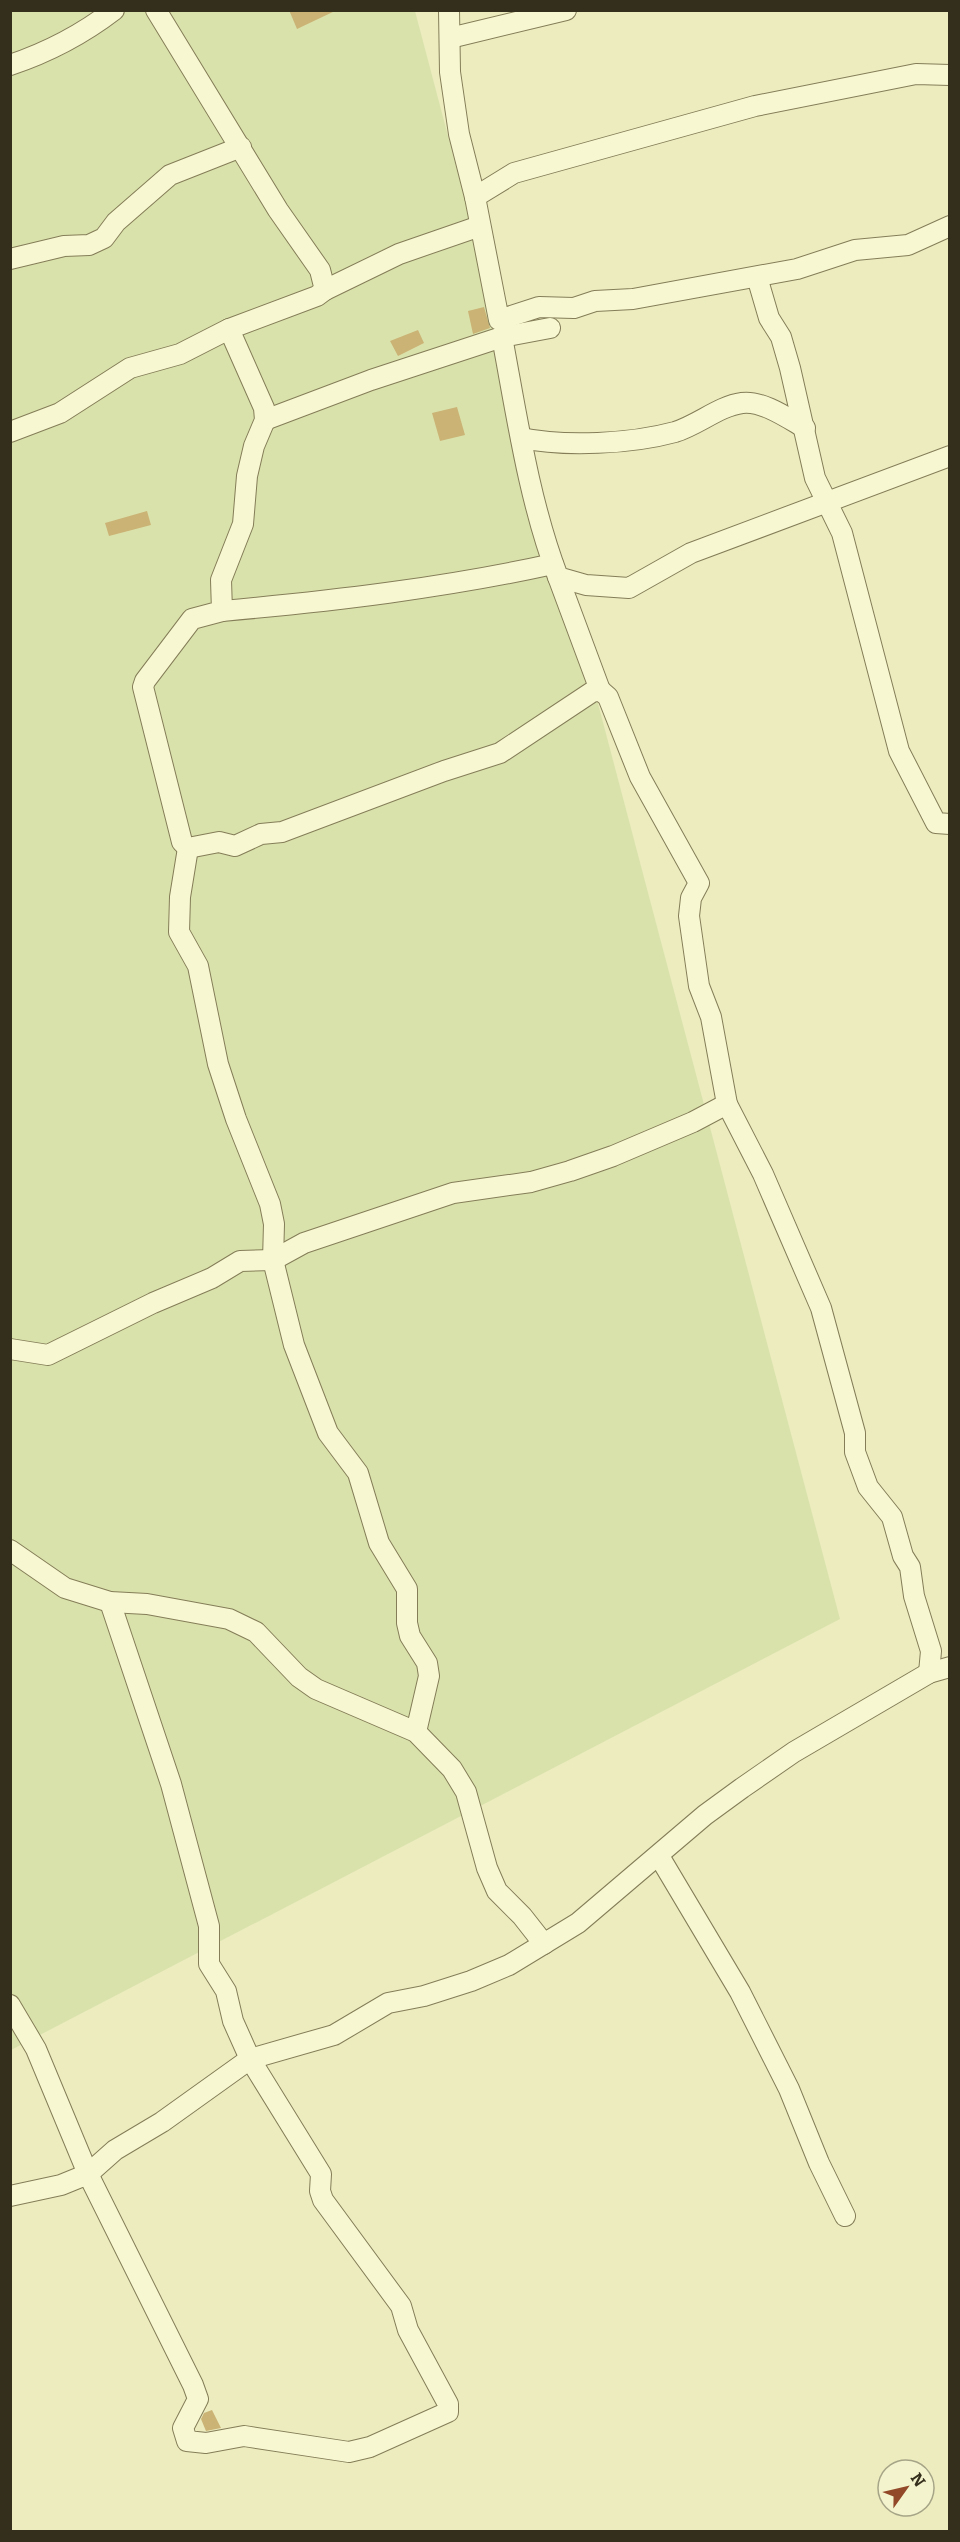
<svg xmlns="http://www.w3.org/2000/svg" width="960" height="2542" font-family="Bitter,serif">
<rect width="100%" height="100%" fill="#ececbf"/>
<path fill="#dae2ac" d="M 11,11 L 415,11 L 840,1619 L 11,2050 Z"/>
<g fill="#cab375">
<path d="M 289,10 L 337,10 L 297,29 Z"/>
<path d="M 484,307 L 490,328 L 473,334 L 468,311 Z"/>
<path d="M 418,330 L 424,343 L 398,356 L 390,341 Z"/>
<path d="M 457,407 L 465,435 L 440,441 L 432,413 Z"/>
<path d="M 147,511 L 151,525 L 109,536 L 105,523 Z"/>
<path d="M 212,2410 L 221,2428 L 206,2431 L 201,2419 L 204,2413 Z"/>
</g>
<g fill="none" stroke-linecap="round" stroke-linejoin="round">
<defs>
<g id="street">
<path d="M 156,10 L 278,210 L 320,270 L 325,290 L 317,296 L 229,329 L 264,408 L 265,420 L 254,446 L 247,476 L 243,524 L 221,580 L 222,611 L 192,619 L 145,681 L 143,687 L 182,842 L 188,848 L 219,842 L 235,846 L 261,834 L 282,832 L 444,771 L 500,753 L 592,692 L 600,690 L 608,697 L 640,777 L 699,883 L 691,898 L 689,916 L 699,986 L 711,1017 L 727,1104 L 763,1174 L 821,1308 L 855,1433 L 855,1452 L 868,1487 L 892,1517 L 903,1556 L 910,1567 L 914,1596 L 931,1651 L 929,1673"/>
<path d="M 449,10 L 450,72 L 459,134 L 475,197 L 499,320 L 539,307 L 574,308 L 595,301 L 633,299 L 797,269 L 855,250 L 908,245 L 950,226"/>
<path d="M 450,38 L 566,10"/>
<path d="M 10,65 C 46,53 84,33 114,10"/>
<path d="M 475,197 L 514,173 L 755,106 L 916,74 L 950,75"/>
<path d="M 10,259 L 64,246 L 89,245 L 104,238 L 116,222 L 170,175 L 241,147"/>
<path d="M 757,277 L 769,318 L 781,337 L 790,368 L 815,478 L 842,533 L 899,751 L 936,823 L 950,824"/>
<path d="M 325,290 L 399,254 L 480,226"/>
<path d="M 550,328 L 502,337 C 517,417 529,501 558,577 L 586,585 L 629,588 L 691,553 L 950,456"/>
<path d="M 265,420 L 371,380 L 502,337"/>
<path d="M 10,432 L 60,413 L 130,368 L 180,354 L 229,329"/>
<path d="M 521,438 C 565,447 631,444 675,432 C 698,425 719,406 742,403 C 762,400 789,419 805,428"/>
<path d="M 558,577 L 600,690"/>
<path d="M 222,611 C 333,601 444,588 553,564"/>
<path d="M 188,848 L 180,897 L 179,932 L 198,966 L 218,1064 L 236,1119 L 270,1204 L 274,1224 L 273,1260 L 294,1345 L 328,1433 L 358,1473 L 379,1543 L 407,1589 L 407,1623 L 410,1636 L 427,1663 L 429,1676 L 416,1732"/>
<path d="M 10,1349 L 48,1355 L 153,1303 L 212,1278 L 240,1261 L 273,1260 L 304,1243 L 453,1193 L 531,1182 L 570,1171 L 613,1156 L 693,1122 L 727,1104"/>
<path d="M 10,1550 L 65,1588 L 110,1602 L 147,1604 L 229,1619 L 256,1632 L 299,1677 L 316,1689 L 416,1732 L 452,1769 L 466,1792 L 487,1868 L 497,1891 L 522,1916 L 544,1944"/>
<path d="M 659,1856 L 740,1992 L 789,2089 L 819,2163 L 845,2216"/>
<path d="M 10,2005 L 36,2049 L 88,2174 L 193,2385 L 198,2399 L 183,2428 L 187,2441 L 206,2443 L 244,2436 L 349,2452 L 370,2447 L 448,2412 L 448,2404 L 408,2330 L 401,2306 L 323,2200 L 320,2191 L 321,2174 L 250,2059 L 233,2021 L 226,1991 L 209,1964 L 209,1926 L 171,1784 L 110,1602"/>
<path d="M 10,2196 L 61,2185 L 88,2174 L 115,2150 L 162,2122 L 250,2059 L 334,2035 L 388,2003 L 424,1996 L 471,1981 L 509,1965 L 578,1923 L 705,1815 L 742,1788 L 794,1752 L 929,1673 L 950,1667"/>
</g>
</defs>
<use href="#street" stroke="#847d58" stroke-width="22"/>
<use href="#street" stroke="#f7f8d1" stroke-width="20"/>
</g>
<rect width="960" height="2542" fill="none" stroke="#342f1c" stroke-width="24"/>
<g transform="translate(906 2488) rotate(56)"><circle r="28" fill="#f3f4ce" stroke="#a7a587" stroke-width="1.5"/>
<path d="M0-4.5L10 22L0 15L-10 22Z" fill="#924929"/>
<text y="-9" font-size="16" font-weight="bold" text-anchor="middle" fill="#342f1c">N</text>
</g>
</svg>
